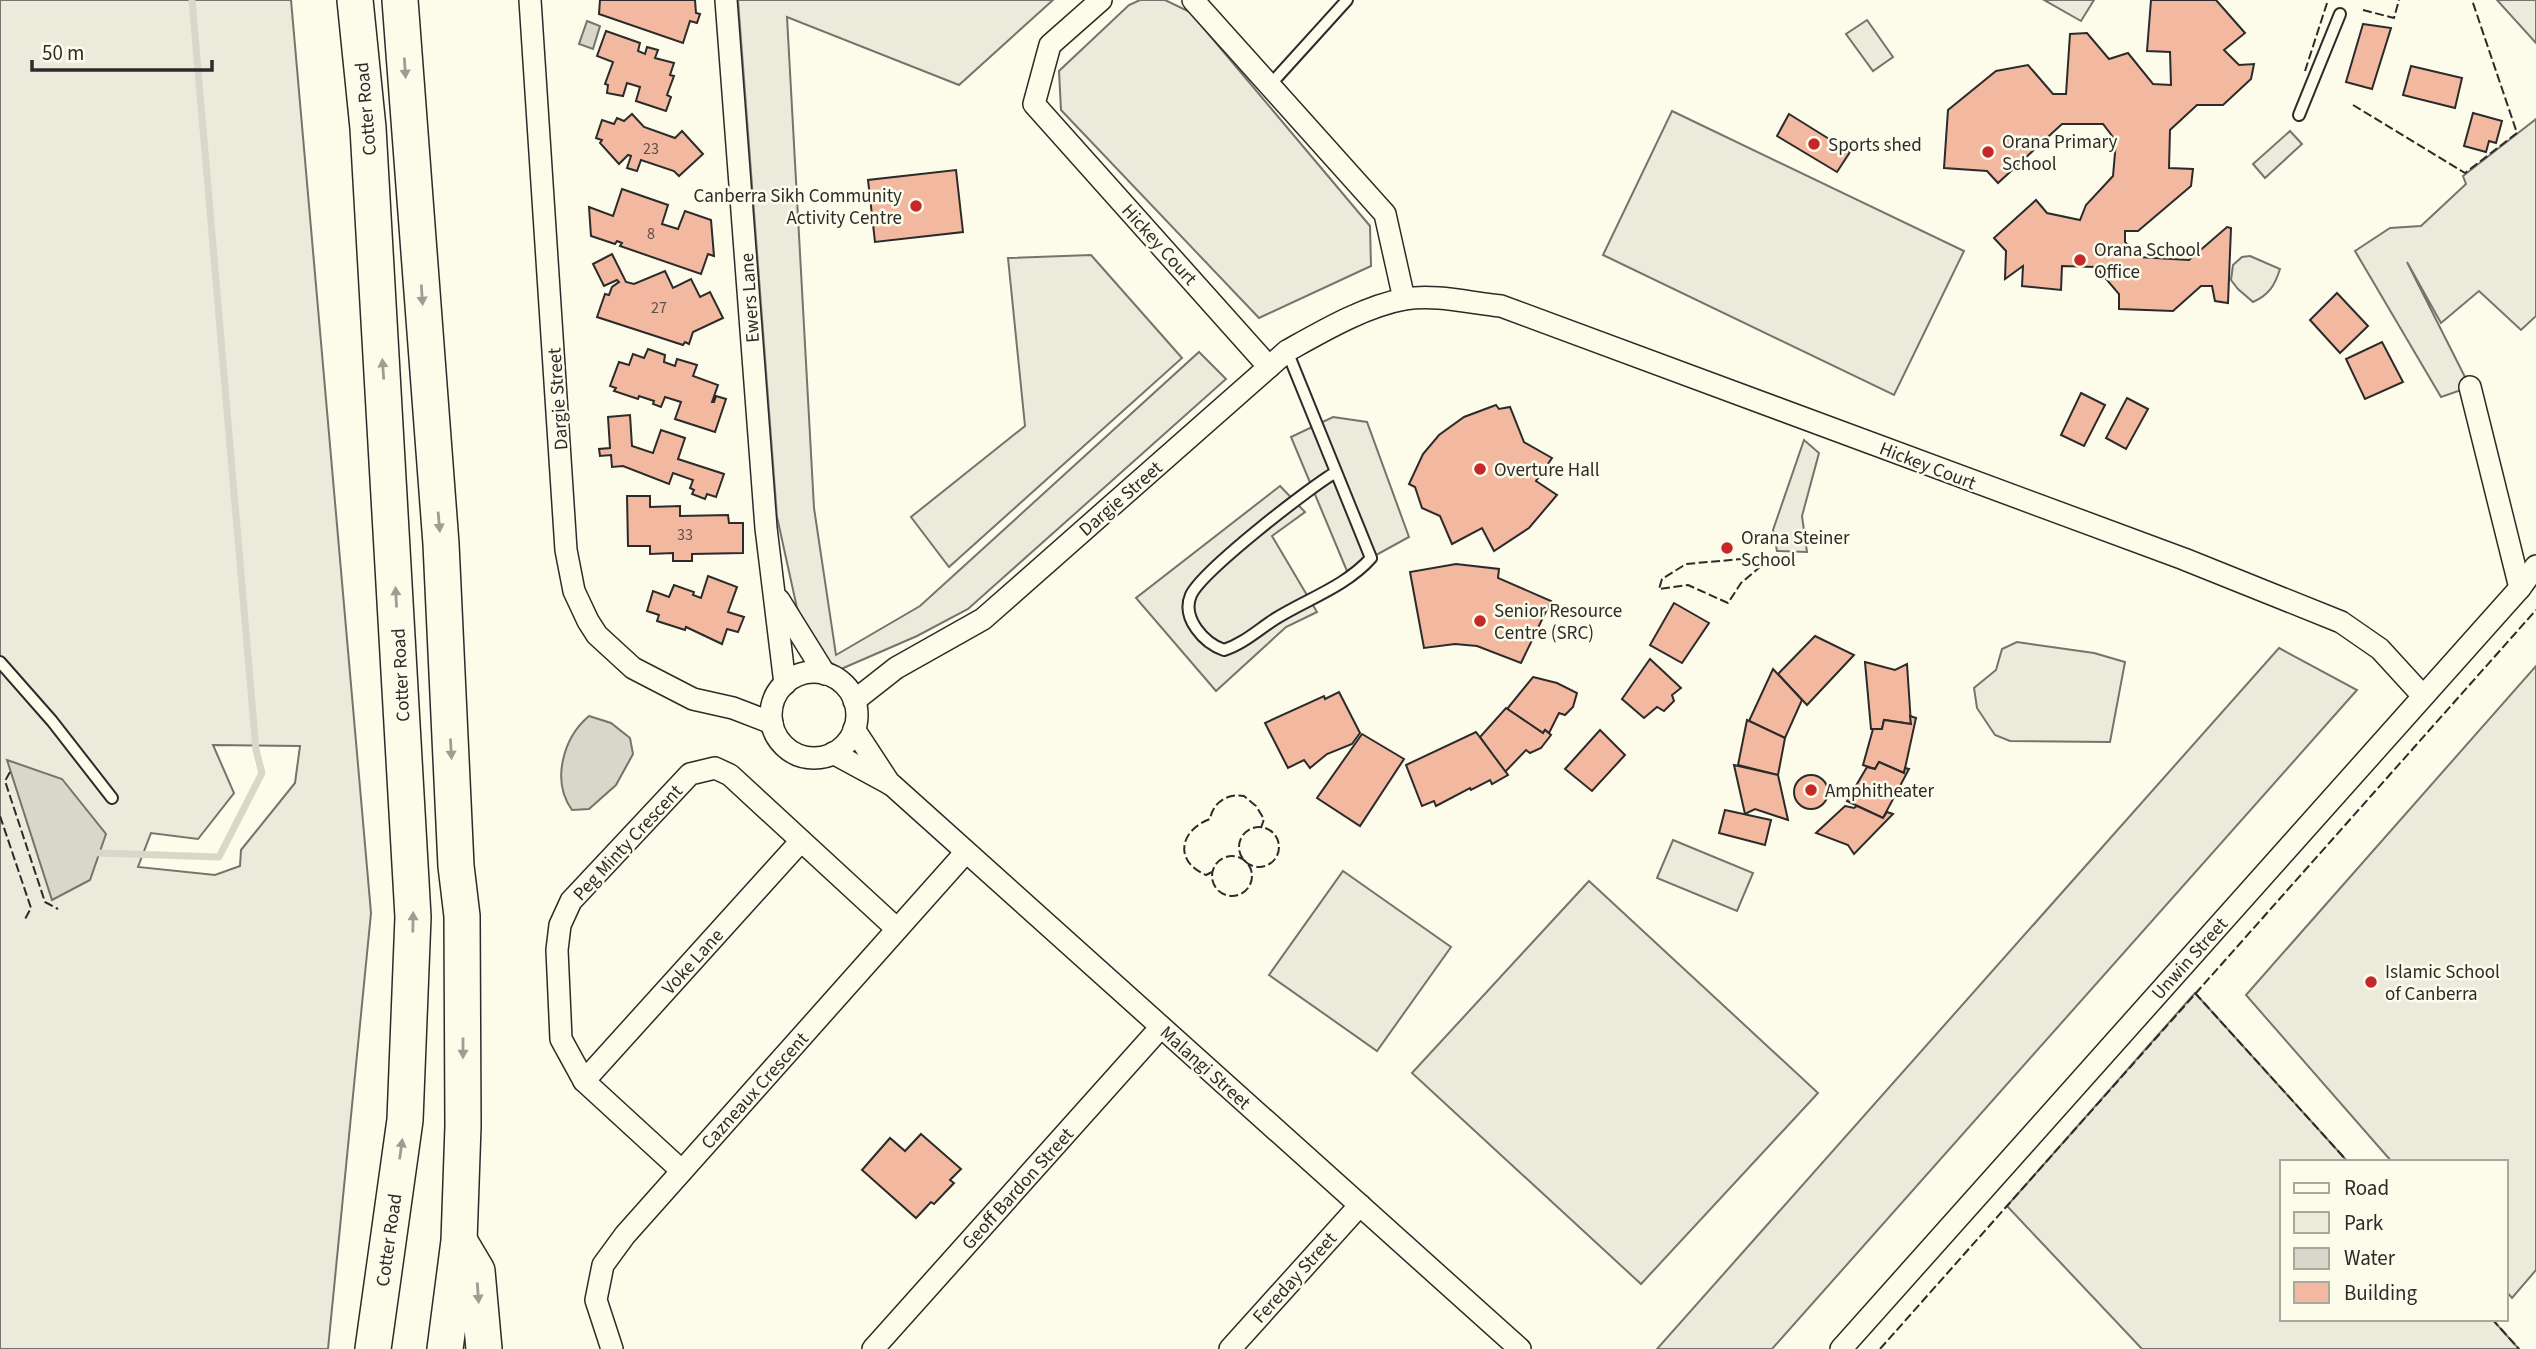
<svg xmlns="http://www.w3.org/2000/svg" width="2536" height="1349" font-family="'Source Sans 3',sans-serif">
<rect width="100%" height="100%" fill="#fdfbea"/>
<g fill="#ecebdb" stroke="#74746e" stroke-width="2" fill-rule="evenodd">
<path d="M 0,0 L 291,0 L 371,913 L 328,1349 L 0,1349 ZM 213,745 L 300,746 L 295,783 L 241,850 L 240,866 L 215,875 L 138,867 L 151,833 L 198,839 L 234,793 Z"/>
<path d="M 738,0 L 1053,0 L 959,85 L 787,17 L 814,508 L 836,655 L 920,606 L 1199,352 L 1226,379 L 968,609 L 917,636 L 841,669 L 819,655 L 797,608 L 777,517 Z"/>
<path d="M 2044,0 L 2094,0 L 2081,21 Z"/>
<path d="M 2497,0 L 2536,0 L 2536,43 Z"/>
<path d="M 1867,20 L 1893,57 L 1873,71 L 1846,34 Z"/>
<path d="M 1672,111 L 1964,251 L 1894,395 L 1603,255 Z"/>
<path d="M 2250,256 L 2280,269 C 2275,285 2269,295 2253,302 L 2238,289 L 2231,280 L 2233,265 L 2242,257 Z"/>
<path d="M 2279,648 L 2357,690 L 1772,1349 L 1657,1349 Z"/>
<path d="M 2536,666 L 2536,1270 L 2512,1298 L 2506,1291 L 2506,1162 L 2392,1162 L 2246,995 Z"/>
<path d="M 1673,840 L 1753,873 L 1737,911 L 1657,878 Z"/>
<path d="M 1343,871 L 1451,947 L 1377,1051 L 1269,975 Z"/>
<path d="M 1589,881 L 1818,1093 L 1641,1284 L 1412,1073 Z"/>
<path d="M 2195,993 L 2348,1162 L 2282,1162 L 2282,1319 L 2492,1319 L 2519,1349 L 2142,1349 L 2007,1206 Z"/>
</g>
<g fill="#eceadb" stroke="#74746e" stroke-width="2">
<path d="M 1140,0 L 1165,0 L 1190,12 L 1370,226 L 1371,266 L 1259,318 L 1061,110 L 1059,71 L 1129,5 Z"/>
<path d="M 2536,119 L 2536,316 L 2521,330 L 2479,291 L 2441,323 L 2407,262 L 2470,387 L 2441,397 L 2355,251 L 2390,228 L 2421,226 L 2466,184 L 2463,176 Z"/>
<path d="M 2290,131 L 2302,144 L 2265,178 L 2253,164 Z"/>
<path d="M 1091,255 L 1182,358 L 949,567 L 911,517 L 1025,426 L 1008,258 Z"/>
<path d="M 1333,417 L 1367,422 L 1409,537 L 1347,571 L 1291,437 Z"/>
<path d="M 1804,440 L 1819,453 L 1802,516 L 1807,552 L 1777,551 L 1773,530 Z"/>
<path d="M 1280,486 L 1305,512 L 1272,536 L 1317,612 L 1286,627 L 1216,691 L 1136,598 Z"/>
<path d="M 2017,642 L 2094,653 L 2125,662 L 2110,742 L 2010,741 L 1995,735 L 1977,708 L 1974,688 L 1996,670 L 2002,649 Z"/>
</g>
<g fill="#d8d7c9" stroke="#74746e" stroke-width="2">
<path d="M 587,21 L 600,26 L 593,49 L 579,44 Z"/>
<path d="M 589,716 L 611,723 L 630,738 L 633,754 L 616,785 L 589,809 L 572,810 C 551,781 563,738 589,716 Z"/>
<path d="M 7,760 L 62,779 L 106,834 L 90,880 L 52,900 Z"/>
</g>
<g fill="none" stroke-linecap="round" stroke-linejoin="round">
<path stroke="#d8d7c9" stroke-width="7" d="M 99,853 L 219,857 L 262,773 L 256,750 L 192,0"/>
</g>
<g fill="#f2b8a0" stroke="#2b2b2b" stroke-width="2">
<path d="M 600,0 L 695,0 L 696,13 L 700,14 L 697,23 L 690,21 L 683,43 L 599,14 Z"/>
<path d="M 2151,0 L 2216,0 L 2245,33 L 2224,50 L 2239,65 L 2254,64 L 2251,79 L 2223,105 L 2197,105 L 2170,130 L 2169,168 L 2193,169 L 2191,186 L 2138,231 L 2125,231 L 2125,242 L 2138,257 L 2189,260 L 2227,227 L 2231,228 L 2228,303 L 2215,301 L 2212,286 L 2201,286 L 2173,311 L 2119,309 L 2119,294 L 2096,267 L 2062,266 L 2061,290 L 2022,286 L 2023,266 L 2005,279 L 2006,251 L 1994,238 L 2036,200 L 2047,213 L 2080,220 L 2086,205 L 2113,176 L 2116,141 L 2103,124 L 2062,124 L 1998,183 L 1987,171 L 1944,168 L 1948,110 L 1996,71 L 2028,65 L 2053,94 L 2066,94 L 2070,34 L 2087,33 L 2109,59 L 2128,53 L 2153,84 L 2171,85 L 2170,52 L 2147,51 Z"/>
<path d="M 2363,24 L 2391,28 L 2372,89 L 2346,82 Z"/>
<path d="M 606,31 L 640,43 L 638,51 L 645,54 L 647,47 L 658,50 L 655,58 L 674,63 L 670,75 L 674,76 L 667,95 L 671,97 L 666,111 L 636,101 L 640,87 L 627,83 L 623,96 L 607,93 L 608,85 L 605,84 L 613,62 L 597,56 Z"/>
<path d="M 2411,66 L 2462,78 L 2455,108 L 2403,95 Z"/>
<path d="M 2473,113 L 2502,121 L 2496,143 L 2489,141 L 2486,152 L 2464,146 Z"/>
<path d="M 632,114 L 644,127 L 675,138 L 682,131 L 703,154 L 679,176 L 674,171 L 641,160 L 637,171 L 627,168 L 631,156 L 628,155 L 619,164 L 600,143 L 602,140 L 596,138 L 602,120 L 614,124 L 617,118 L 624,121 Z"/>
<path d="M 1789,114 L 1850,152 L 1837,172 L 1777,136 Z"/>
<path d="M 956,170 L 963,232 L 875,242 L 868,180 Z"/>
<path d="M 622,189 L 668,205 L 662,224 L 678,229 L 685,211 L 711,220 L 714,256 L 708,254 L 701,274 L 620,246 L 622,243 L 617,241 L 615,244 L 591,236 L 589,207 L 613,216 Z"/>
<path d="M 612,254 L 626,282 L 634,284 L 665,271 L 673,288 L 691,279 L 700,297 L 710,292 L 723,318 L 693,332 L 689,344 L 685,342 L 683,345 L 597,317 L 605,294 L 609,295 L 612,287 L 619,282 L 617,280 L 604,286 L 593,264 Z"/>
<path d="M 2337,293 L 2368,326 L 2340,353 L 2310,320 Z"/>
<path d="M 2382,342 L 2403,382 L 2365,399 L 2346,359 Z"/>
<path d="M 648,349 L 665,355 L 664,362 L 675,366 L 677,359 L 697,365 L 693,376 L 718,385 L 712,402 L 714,402 L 716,396 L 726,399 L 715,432 L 675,419 L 681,402 L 665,397 L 661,407 L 653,404 L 654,401 L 639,396 L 638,399 L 614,391 L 616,388 L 610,386 L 619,362 L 629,365 L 633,354 L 644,358 Z"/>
<path d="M 2081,393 L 2105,405 L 2084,446 L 2061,435 Z"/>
<path d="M 2127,398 L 2148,409 L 2126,449 L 2106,438 Z"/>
<path d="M 1496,405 L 1499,409 L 1510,407 L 1524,442 L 1552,458 L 1536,481 L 1557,495 L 1529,528 L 1494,551 L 1482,528 L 1452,544 L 1440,516 L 1422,508 L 1415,487 L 1409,484 L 1423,454 L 1439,435 L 1464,417 Z"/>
<path d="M 630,415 L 632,446 L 653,453 L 661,430 L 685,438 L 678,459 L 724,474 L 716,497 L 707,494 L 705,499 L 692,494 L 694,490 L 690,488 L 693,480 L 673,473 L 669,484 L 623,466 L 612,467 L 611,455 L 600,456 L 599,449 L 610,448 L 608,417 Z"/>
<path d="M 627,496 L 650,496 L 650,507 L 680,506 L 680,516 L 728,515 L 729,523 L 743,523 L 743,553 L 692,554 L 692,561 L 673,561 L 673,553 L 650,554 L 650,546 L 628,546 Z"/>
<path d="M 1456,564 L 1499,569 L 1498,578 L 1551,601 L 1521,663 L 1477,646 L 1455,644 L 1424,648 L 1410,572 Z"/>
<path d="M 708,576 L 737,587 L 728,612 L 744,617 L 738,632 L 727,629 L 722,644 L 686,627 L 685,630 L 657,621 L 659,615 L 647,611 L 653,591 L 669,597 L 674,585 L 694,592 L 693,595 L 701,598 Z"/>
<path d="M 1674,603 L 1709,623 L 1682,663 L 1650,645 Z"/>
<path d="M 1815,636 L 1854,655 L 1807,705 L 1778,674 Z"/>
<path d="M 1650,659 L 1681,688 L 1672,695 L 1674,701 L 1664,711 L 1657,707 L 1644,718 L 1622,699 Z"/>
<path d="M 1865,662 L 1895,670 L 1907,664 L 1911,724 L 1884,720 L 1882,729 L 1871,729 Z"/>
<path d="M 1773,669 L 1802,700 L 1785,738 L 1749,721 Z"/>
<path d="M 1533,677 L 1557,683 L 1577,693 L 1573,707 L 1565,715 L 1559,713 L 1549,733 L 1545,730 L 1543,733 L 1507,709 Z"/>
<path d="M 1339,692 L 1360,733 L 1352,744 L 1327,754 L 1310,768 L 1304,760 L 1288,768 L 1265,723 L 1324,696 L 1325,699 Z"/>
<path d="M 1506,708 L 1543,733 L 1545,730 L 1551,735 L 1541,748 L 1530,753 L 1526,750 L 1505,772 L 1480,737 Z"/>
<path d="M 1910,716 L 1916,718 L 1904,773 L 1879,762 L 1875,769 L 1863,765 L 1873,729 L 1882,729 L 1884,720 L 1911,724 Z"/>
<path d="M 1747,720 L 1785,738 L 1778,775 L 1738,765 Z"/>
<path d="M 1600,730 L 1625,755 L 1592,791 L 1565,769 Z"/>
<path d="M 1476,732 L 1508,775 L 1492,784 L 1490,780 L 1471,790 L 1470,788 L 1436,806 L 1434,801 L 1422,806 L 1406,765 Z"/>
<path d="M 1362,734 L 1404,759 L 1360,826 L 1317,798 Z"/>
<path d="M 1879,762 L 1904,773 L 1905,768 L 1909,769 L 1883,818 L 1847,801 L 1867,767 L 1875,769 Z"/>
<path d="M 1734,765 L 1778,775 L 1788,820 L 1755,809 L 1745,814 Z"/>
<circle cx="1811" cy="792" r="17"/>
<path d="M 1845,806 L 1854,808 L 1857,806 L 1883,818 L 1887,812 L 1893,814 L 1854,854 L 1848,845 L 1816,833 Z"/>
<path d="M 1725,810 L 1771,820 L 1765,845 L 1719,833 Z"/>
<path d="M 921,1134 L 961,1169 L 950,1180 L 954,1183 L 934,1204 L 931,1202 L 916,1218 L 862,1170 L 890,1138 L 905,1151 Z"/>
</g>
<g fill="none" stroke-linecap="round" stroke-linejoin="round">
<defs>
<g id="lane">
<path d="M 1270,85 L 1347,0"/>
<path d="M 2299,115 L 2340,14"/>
<path d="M 1287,351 L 1371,558 C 1345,587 1307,599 1275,619 C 1258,630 1243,644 1224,650 C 1204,643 1181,618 1191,595 C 1202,571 1310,487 1336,472"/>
<path d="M 0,662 L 52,721 L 112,798"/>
</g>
<g id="street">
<path d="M 530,0 L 566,550 L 574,591 L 588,621 L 597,635 L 633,668 L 693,699 L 733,708 L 772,723"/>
<path d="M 726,0 L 766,528 L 785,684"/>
<path d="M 1101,0 L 1050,45 L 1034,104 L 1269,367"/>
<path d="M 1193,0 L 1385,214 L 1404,299"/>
<path d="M 2470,387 L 2520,588"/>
<path d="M 779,600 L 825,674"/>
<circle cx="814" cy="715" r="43"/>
<path d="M 854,701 L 896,668 L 983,619 L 1287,351 C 1321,332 1365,306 1405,299 C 1436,294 1470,303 1501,306 L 2184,559 L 2341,622 L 2380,649 L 2423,696"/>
<path d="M 854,729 L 890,784"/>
<path d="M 833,753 L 892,785 L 1520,1349"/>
<path d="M 584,1081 L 801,841"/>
<path d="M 682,1171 L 584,1081 L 561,1039 L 557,950 L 560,925 L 571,901 L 690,774 L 715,768 L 730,775 L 897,929"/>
<path d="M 612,1349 L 596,1300 L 603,1265 L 625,1235 L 966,852"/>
<path d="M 873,1349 L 1161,1027"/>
<path d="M 1230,1349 L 1360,1205"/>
<path d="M 1841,1349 L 2520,588 L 2536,566"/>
</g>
<g id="primary">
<path d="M 355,0 L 368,128 L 413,917 L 405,1120 L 373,1349"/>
<path d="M 400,0 L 441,544 L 456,866 L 462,916 L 463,1126 L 459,1241 L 445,1349"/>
<path d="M 461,1244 L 477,1271 L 484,1349"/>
</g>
</defs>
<use href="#lane" stroke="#2b2b2b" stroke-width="14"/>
<use href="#street" stroke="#2b2b2b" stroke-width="24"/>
<use href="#primary" stroke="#2b2b2b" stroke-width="38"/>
<use href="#lane" stroke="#fdfbea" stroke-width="10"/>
<use href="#street" stroke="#fdfbea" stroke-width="21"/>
<use href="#primary" stroke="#fdfbea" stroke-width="35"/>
<g stroke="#2b2b2b" stroke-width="2" stroke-dasharray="9 3.5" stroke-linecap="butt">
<path d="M 2363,10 L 2394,18 L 2399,0"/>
<path d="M 2305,71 L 2328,0"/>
<path d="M 2353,105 L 2465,173 L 2517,133 L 2472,0"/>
<path d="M 1764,557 L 1767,561 L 1741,583 L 1728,603 L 1688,585 L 1659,589 L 1662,579 L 1686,564 Z"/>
<path d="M 10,772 L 5,781 L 45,902 L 58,909"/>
<path d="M 0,816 L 31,908 L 24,921"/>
<circle cx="1259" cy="847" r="20"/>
<circle cx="1232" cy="876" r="20"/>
<path d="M 1212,872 L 1206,875 C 1173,861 1180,830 1210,819 C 1213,802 1228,793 1244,796 L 1256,806 L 1264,819 L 1261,828"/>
<path d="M 2195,993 L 2348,1162"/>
<path d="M 2492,1319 L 2519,1349"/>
<path d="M 1880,1349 L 2536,610"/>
</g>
</g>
<defs><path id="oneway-solid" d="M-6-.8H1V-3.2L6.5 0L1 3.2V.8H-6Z" transform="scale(1.75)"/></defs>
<g fill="#9e9d94">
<use href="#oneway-solid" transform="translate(405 68) rotate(86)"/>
<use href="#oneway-solid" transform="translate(422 295) rotate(86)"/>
<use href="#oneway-solid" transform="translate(383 369) rotate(-94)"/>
<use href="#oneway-solid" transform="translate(439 522) rotate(85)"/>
<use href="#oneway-solid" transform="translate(396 597) rotate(-93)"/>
<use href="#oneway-solid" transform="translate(451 749) rotate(87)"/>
<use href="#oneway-solid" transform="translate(413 922) rotate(-89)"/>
<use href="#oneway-solid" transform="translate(463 1048) rotate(90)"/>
<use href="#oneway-solid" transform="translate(401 1149) rotate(-82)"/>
<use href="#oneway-solid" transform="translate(478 1293) rotate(86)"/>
</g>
<g fill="#c62828" stroke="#fdfbea" stroke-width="2.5">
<circle cx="1814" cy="144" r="7"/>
<circle cx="1988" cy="152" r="7"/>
<circle cx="916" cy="206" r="7"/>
<circle cx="2080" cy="260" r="7"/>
<circle cx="1480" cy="469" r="7"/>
<circle cx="1727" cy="548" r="7"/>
<circle cx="1480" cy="621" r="7"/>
<circle cx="1811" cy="790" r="7"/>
<circle cx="2371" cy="982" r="7"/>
</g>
<g text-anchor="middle" stroke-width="5" stroke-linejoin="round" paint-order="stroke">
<g font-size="16" fill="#5d4e48">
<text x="651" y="154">23</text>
<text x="651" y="239">8</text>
<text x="659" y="313">27</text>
<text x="685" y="540">33</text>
</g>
<g font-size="19" fill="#2b2b2b" stroke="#fdfbea">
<text transform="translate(365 109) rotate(-95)" y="7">Cotter Road</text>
<text transform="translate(1160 244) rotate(48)" y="7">Hickey Court</text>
<text transform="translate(749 298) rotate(-94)" y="7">Ewers Lane</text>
<text transform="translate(557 399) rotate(-94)" y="7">Dargie Street</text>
<text transform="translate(1928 465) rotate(21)" y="7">Hickey Court</text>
<text transform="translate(1120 498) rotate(-41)" y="7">Dargie Street</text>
<text transform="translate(400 675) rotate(-93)" y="7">Cotter Road</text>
<text transform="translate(627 842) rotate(-47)" y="7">Peg Minty Crescent</text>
<text transform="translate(2189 958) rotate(-48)" y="7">Unwin Street</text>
<text transform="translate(692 961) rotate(-48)" y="7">Voke Lane</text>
<text transform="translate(1206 1067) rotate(42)" y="7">Malangi Street</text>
<text transform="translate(754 1090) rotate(-48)" y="7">Cazneaux Crescent</text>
<text transform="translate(1017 1188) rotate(-48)" y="7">Geoff Bardon Street</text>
<text transform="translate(388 1240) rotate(-82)" y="7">Cotter Road</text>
<text transform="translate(1294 1277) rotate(-48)" y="7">Fereday Street</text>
</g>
<g font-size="19" fill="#2b2b2b" stroke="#fdfbea" text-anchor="start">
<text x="2002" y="148">Orana Primary<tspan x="2002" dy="22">School</tspan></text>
<text x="1828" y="151">Sports shed</text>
<text x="902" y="202" text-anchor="end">Canberra Sikh Community<tspan x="902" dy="22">Activity Centre</tspan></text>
<text x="2094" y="256">Orana School<tspan x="2094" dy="22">Office</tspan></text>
<text x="1494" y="476">Overture Hall</text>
<text x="1741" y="544">Orana Steiner<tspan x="1741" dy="22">School</tspan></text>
<text x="1494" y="617">Senior Resource<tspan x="1494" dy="22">Centre (SRC)</tspan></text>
<text x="1825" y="797">Amphitheater</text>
<text x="2385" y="978">Islamic School<tspan x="2385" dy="22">of Canberra</tspan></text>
</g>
</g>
<rect x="2280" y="1160" width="228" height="161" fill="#fdfbea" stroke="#a9a89e" stroke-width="2"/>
<rect x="2294" y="1183" width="35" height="10" fill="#fdfbea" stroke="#a9a89e" stroke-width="2"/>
<text x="2344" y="1195" font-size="21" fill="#2b2b2b">Road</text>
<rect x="2294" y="1212" width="35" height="21" fill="#ecebdb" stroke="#a9a89e" stroke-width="2"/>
<text x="2344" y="1230" font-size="21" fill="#2b2b2b">Park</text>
<rect x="2294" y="1248" width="35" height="21" fill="#d8d7c9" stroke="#a9a89e" stroke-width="2"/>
<text x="2344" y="1265" font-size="21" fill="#2b2b2b">Water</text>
<rect x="2294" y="1282" width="35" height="21" fill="#f2b8a0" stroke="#a9a89e" stroke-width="2"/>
<text x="2344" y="1300" font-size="21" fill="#2b2b2b">Building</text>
<path d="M32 60v10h180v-10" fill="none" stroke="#2b2b2b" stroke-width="3.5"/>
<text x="42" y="60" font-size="21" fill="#2b2b2b" stroke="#fdfbea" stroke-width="5" paint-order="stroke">50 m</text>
</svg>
